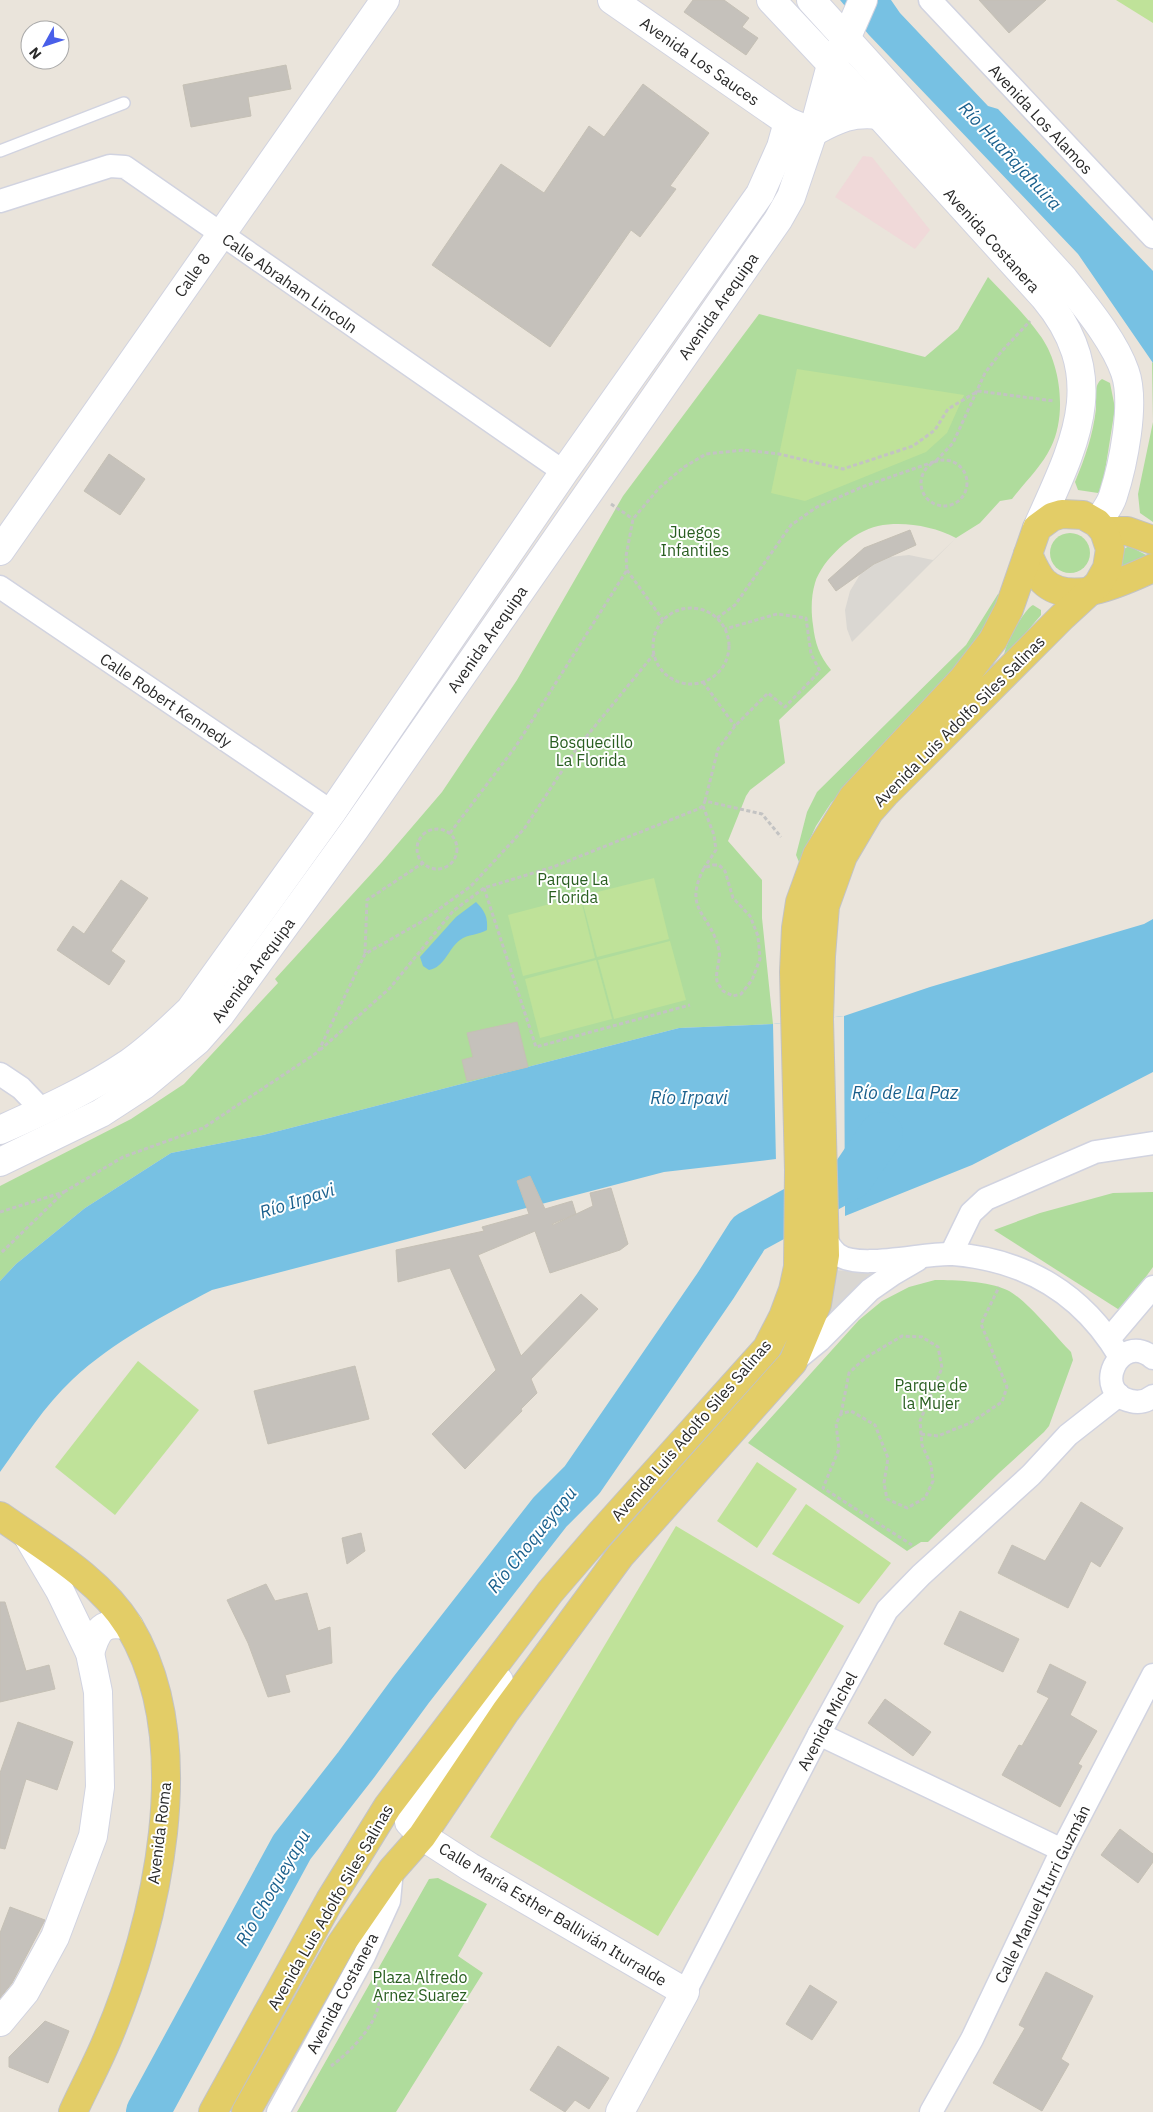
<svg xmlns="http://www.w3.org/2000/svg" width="1153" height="2112" font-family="'IBM Plex Sans',sans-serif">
<rect width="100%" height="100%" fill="#eae4db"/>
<path fill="#f0d9d9" d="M 863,156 L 872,157 L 930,230 L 915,249 L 835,197 Z"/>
<g fill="#afdc9c">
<path d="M 988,277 C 1005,295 1024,313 1039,334 C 1061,362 1067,415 1051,447 C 1042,466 1025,482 1012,499 L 1000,501 L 980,523 L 956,538 C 933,526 903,521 878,526 C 853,531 822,560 815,583 C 811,596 811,612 813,625 C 815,643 819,655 831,670 L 779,720 L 785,763 L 750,790 L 746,796 L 728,841 L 762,880 L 762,918 L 773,1024 L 679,1028 L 263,1135 L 171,1153 L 85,1208 L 16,1264 L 0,1281 L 0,1186 L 131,1119 L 184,1084 L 278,983 L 275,979 L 382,862 L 442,792 L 517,680 L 623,496 L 759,314 L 925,357 L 958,329 Z"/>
<path d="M 1152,362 L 1153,363 L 1153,522 L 1140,513 L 1138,494 L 1153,422 Z"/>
<path d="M 1102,379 L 1110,383 L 1115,408 L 1102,490 L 1098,493 L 1078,490 L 1075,482 C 1085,458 1093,435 1096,409 C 1097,399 1093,385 1102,379 Z"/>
<circle cx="1070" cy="553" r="20"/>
<path d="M 1129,546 L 1148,556 L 1117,572 L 1124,549 Z"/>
<path d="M 998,594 L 1002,596 L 971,648 L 939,687 L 831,803 L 816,826 L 799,862 L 796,855 L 807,812 L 817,792 L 966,645 Z"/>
<path d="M 1033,605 L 1041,610 L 1041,615 L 1006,656 L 1004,656 C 1004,646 1024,609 1033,605 Z"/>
<path d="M 1153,1192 L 1153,1267 L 1121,1311 L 994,1230 L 1040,1213 L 1113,1193 Z"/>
<path d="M 935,1280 C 956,1280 988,1281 1007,1290 C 1025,1298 1056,1337 1071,1352 L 1073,1360 L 1049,1426 L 1044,1432 L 999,1473 L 928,1542 L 921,1542 L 907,1551 L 748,1443 L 859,1320 L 882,1301 L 909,1287 Z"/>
<path d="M 438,1878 L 487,1904 L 458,1956 L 483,1973 L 396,2112 L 297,2112 L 429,1879 Z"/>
</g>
<g fill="#bfe299">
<path d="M 1116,0 L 1153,0 L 1153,23 Z"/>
<path d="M 797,369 L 964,395 L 947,433 L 926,452 L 805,501 L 771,493 Z"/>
<path d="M 654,878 L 669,939 L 597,957 L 581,896 Z"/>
<path d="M 580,896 L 595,958 L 523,976 L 508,915 Z"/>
<path d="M 670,941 L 686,1000 L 614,1019 L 598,960 Z"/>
<path d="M 596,960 L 612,1019 L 540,1038 L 525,979 Z"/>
<path d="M 138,1361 L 199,1410 L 115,1515 L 55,1467 Z"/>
<path d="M 757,1462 L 797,1489 L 757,1548 L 717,1521 Z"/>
<path d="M 806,1504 L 891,1563 L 859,1604 L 772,1554 Z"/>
<path d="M 676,1526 L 844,1626 L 658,1936 L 490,1837 Z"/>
</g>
<g fill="#dad7d2">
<path d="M 956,538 L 852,642 L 847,629 L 845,610 L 850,591 L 861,573 L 874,564 L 889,557 L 909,555 L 933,560 Z"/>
<path d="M 835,1270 L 879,1274 L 826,1323 Z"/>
</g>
<g fill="#77c1e3">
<path d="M 840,0 L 891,0 L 900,13 L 988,106 L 998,109 L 1153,271 L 1153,363 L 1078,254 L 869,35 Z"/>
<path d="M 476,902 C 485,911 488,917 487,930 C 479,935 468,934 460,940 C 448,949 445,967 429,970 L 423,966 L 420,957 L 456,917 Z"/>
<path d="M 1153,919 L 1153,1072 L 972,1165 L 845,1216 L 844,1163 L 776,1159 L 664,1172 L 212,1290 C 163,1316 114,1341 73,1379 C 44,1406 23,1440 0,1472 L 0,1281 L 16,1264 L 85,1208 L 171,1153 L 263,1135 L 679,1028 L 773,1024 L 844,1016 L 930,987 L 1144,924 Z"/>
</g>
<path fill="#eae4db" d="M 844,1016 L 845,1216 L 845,1219 L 842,1217 L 842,1165 L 776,1162 L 773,1024 Z"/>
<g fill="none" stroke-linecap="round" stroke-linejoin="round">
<path stroke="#77c1e3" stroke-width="44" d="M 148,2112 L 292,1847 L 356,1765 L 411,1690 L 550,1512 L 582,1480 L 716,1285 L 749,1233 L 852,1177 L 881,1134"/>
</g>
<g fill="#c5c1bb" stroke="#c5c0b5">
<path d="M 693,0 L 724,0 L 749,18 L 742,27 L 758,38 L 746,55 L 684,12 Z"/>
<path d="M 979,0 L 1046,0 L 1009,33 Z"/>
<path d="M 286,65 L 291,89 L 248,97 L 251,116 L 191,127 L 183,85 Z"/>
<path d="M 643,84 L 709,133 L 670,186 L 676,189 L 640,237 L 631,230 L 550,347 L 432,265 L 501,164 L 544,193 L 589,126 L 604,137 Z"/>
<path d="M 109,454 L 145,479 L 120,515 L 84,491 Z"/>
<path d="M 910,530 L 916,545 L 874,564 L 836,591 L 828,580 L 864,548 Z"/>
<path d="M 121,880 L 148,898 L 111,951 L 125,961 L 109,985 L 57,950 L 73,926 L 84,934 Z"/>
<path d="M 517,1022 L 528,1067 L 467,1081 L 462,1060 L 473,1057 L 467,1033 Z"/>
<path d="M 530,1176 L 545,1209 L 572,1201 L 576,1214 L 552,1224 L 553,1225 L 593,1206 L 590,1193 L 611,1188 L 628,1244 L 620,1250 L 550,1273 L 535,1231 L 478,1255 L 521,1356 L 581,1294 L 598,1309 L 531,1379 L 537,1393 L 521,1409 L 522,1411 L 465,1469 L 432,1434 L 496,1370 L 450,1268 L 398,1282 L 396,1250 L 484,1231 L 482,1227 L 529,1214 L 517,1181 Z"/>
<path d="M 355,1366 L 369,1419 L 268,1444 L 254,1391 Z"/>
<path d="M 1081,1502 L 1123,1528 L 1100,1567 L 1091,1561 L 1068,1608 L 998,1573 L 1012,1545 L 1045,1561 Z"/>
<path d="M 361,1533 L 365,1551 L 347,1564 L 342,1538 Z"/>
<path d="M 266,1584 L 275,1601 L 307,1593 L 318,1631 L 330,1627 L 332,1663 L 285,1675 L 290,1692 L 268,1697 L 248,1643 L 227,1600 Z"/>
<path d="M 0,1602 L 5,1602 L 26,1671 L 49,1665 L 55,1689 L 0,1702 Z"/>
<path d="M 960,1611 L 1019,1639 L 1003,1672 L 944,1644 Z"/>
<path d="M 1050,1664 L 1086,1682 L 1070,1715 L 1097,1731 L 1078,1764 L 1082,1766 L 1060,1807 L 1002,1775 L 1019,1745 L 1022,1746 L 1049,1698 L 1037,1692 Z"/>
<path d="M 885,1699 L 931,1732 L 913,1756 L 868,1723 Z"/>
<path d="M 18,1722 L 73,1742 L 57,1790 L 26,1779 L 5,1849 L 0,1848 L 0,1773 Z"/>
<path d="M 1120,1829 L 1153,1854 L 1153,1862 L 1138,1883 L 1101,1855 Z"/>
<path d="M 10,1907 L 45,1920 L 12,1983 L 0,1998 L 0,1933 Z"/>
<path d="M 1046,1972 L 1093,1996 L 1061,2059 L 1069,2064 L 1042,2111 L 993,2083 L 1025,2028 L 1019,2025 Z"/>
<path d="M 810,1985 L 837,2002 L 812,2040 L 786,2024 Z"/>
<path d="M 45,2021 L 69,2031 L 48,2083 L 9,2067 L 9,2057 Z"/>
<path d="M 558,2046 L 609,2078 L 589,2109 L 575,2100 L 565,2112 L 530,2090 Z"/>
</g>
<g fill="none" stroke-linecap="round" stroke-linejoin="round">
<defs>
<path id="service" d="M 0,151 L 124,103"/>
<path id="pedestrian" d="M 839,95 L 848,104 L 833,110 Z"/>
<g id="minor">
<path d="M 930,0 L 1153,237"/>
<path d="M 0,201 L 110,166 L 125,167 L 564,472"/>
<path d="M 0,587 L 332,812"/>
<path d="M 0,1074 L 21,1088 L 43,1111"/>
<path d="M 825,1239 C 829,1244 832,1250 837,1254 C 858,1271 926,1252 953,1254 C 1026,1260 1083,1294 1120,1357"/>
<path d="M 951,1254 L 971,1213 L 986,1199 L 1095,1152 L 1153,1143"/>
<path d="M 1109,1339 L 1153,1287"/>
<path d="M 1153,1358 C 1119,1330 1091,1393 1131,1401 C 1139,1403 1147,1401 1153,1396"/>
<path d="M 793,1362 L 820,1340 L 870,1290 L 893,1274 L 917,1260"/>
<path d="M 819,1734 L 1062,1850"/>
<path d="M 685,1992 L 819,1734 L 887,1610 L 921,1575 L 1031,1475 L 1068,1435 L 1119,1395"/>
<path d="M 278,2112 L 364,1956 L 389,1901 L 392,1870"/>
<path d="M 931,2112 L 972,2039 L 1062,1850 L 1153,1675"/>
</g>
<g id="tertiary">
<path d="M 90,1653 C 97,1630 102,1620 129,1626"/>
<path d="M 499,1681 L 408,1809 L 409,1822 L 422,1836 L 470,1867 L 685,1992 L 620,2112"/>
<path d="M 0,2022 L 25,1992 L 55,1937 L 93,1836 L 100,1787 L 98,1692 L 90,1653 L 60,1591 L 27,1535"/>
</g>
<g id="secondary">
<path d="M 612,0 L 788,122 L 813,132 C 838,119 850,112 879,115"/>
<path d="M 771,0 L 879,115 L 1044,297 C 1112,378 1074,445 1037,528"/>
<path d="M 811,0 L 1064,279 C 1085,306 1114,340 1125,372 C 1136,403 1123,465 1113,496 C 1110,506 1102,515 1097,523"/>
<path d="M 0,551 L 385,0"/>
<path d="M 0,1130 C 45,1110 89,1090 129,1063 C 152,1047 171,1028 190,1010 L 332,812 L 564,472 L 760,194 L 781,147 L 788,122"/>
<path d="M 0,1162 L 101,1113 L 144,1085 L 197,1041 L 220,1015 L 355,829 L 778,220 L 791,197 L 813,132 L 831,65 L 846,39 L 863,0"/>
</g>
<g id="primary">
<path d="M 1104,531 L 1127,531 L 1153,540"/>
<path d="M 1028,554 C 1032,563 1036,573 1043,581 C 1070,608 1124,581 1153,568"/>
<path d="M 0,1516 C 45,1548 99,1578 129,1626 C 199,1742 157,1923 107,2040 C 97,2064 84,2088 73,2112"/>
<path d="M 213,2112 L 330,1900 L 388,1806 L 550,1592 L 600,1534 L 767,1348 L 783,1317 L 793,1290 L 798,1267 L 799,1170 L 794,972 L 796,928 L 800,902 L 817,855 L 853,797 L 963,679 L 993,640 L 1009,609 L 1037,528 L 1052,517 L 1062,514 L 1083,515 L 1097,523 L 1104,531 L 1110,549 L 1107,568 L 1098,584 L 1062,617 L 885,794 L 869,812 L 843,856 L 825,906 L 821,956 L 819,1019 L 825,1255 L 817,1304 L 793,1362 L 620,1556 L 506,1711 L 422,1836 L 392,1870 L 341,1944 L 246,2112"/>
</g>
</defs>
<use href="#service" stroke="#d1d3e0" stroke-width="14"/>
<use href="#pedestrian" stroke="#d1d3e0" stroke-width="20"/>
<use href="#minor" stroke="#d1d3e0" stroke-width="25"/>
<use href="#tertiary" stroke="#d1d3e0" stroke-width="30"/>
<use href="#secondary" stroke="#d1d3e0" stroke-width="30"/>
<use href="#primary" stroke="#c3c3c3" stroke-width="30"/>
<g stroke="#c3c3c3" stroke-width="3" stroke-dasharray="4 2.5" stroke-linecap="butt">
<circle cx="944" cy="483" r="23"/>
<path d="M 611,504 L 633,519"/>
<path d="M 627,570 L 663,620"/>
<circle cx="691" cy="646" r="38"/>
<path d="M 717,618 L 735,605 L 791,525 L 817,507 L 862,487 L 936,461 L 953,443 L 985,373 L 1001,352 L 1030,321"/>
<path d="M 703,682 L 735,726"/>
<path d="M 705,801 L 718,749 L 735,726 L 768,693 L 785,707 L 820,671 L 811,654 L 806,618 L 777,614 L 725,629"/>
<path d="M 703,806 L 714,835 L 716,850 L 704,868"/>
<circle cx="437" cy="849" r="20"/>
<path d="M 450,833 L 516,746 L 627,570 L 626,556 L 633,519 L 659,488 L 684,467 L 706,454 L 744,450 L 779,454 L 843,469 L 913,446 L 935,430 L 948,409 L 978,391 L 1054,401"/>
<path d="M 713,865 L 719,865 L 725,871 L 733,898 L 750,916 L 758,936 L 760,959 L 752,980 L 741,994 L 733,996 L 723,991 C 721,988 718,984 717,981 C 715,971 721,960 719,950 C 711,913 682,911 704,868 Z"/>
<path d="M 484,888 L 536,1047 L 690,1005"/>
<path d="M 365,953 L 367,900 L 423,863"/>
<path d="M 320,1050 L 390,988 L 453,911 L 484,888 L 553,867 L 698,809 L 703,806 L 705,801 L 762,814 L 781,837"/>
<path d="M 64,1192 L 123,1157 L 203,1128 L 318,1052 L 365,954 L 421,922 L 471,886 L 524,829 L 577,748 L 654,654"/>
<path d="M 0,1212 L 64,1192 L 0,1254"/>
<path d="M 841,1414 L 849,1373 L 865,1358 L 902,1336 L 922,1337 L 938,1347 L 942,1368 L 920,1421 L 922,1445 L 931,1465 L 933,1481 L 925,1498 L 907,1508 L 887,1499 L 884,1483 L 888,1458 L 875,1425 L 851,1411 L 841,1414 L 836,1424 L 839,1449 L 823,1488 L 912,1545"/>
<path d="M 921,1434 L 938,1436 L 970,1423 L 1002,1402 L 1007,1387 L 981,1324 L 999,1287"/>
<path d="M 331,2066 C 351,2052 391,2012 376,1985"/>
</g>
<use href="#service" stroke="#fff" stroke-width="11"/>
<use href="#pedestrian" stroke="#fff" stroke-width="18"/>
<use href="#minor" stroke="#fff" stroke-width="22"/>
<use href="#tertiary" stroke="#fff" stroke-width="28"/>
<use href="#secondary" stroke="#fff" stroke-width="28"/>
<use href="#primary" stroke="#e3cd67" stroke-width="28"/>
</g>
<g text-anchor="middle" stroke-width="4" stroke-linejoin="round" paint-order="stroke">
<g font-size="16" fill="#292929" stroke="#fff">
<text transform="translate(700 61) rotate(35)" y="6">Avenida Los Sauces</text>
<text transform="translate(1041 119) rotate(47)" y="6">Avenida Los Alamos</text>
<text transform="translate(992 240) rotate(48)" y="6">Avenida Costanera</text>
<text transform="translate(192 275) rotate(-55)" y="6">Calle 8</text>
<text transform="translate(290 283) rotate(35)" y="6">Calle Abraham Lincoln</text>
<text transform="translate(718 306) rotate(-55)" y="6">Avenida Arequipa</text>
<text transform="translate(487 639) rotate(-55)" y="6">Avenida Arequipa</text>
<text transform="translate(166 700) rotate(34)" y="6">Calle Robert Kennedy</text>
<text transform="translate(959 721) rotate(-45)" y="6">Avenida Luis Adolfo Siles Salinas</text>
<text transform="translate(253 970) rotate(-53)" y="6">Avenida Arequipa</text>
<text transform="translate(691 1430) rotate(-49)" y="6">Avenida Luis Adolfo Siles Salinas</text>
<text transform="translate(827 1721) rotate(-62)" y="6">Avenida Michel</text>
<text transform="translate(159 1833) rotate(-83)" y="6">Avenida Roma</text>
<text transform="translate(1042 1894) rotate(-64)" y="6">Calle Manuel Iturri Guzmán</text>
<text transform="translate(330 1907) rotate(-60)" y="6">Avenida Luis Adolfo Siles Salinas</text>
<text transform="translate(553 1914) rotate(31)" y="6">Calle María Esther Ballivián Iturralde</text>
<text transform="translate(342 1993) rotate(-62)" y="6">Avenida Costanera</text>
</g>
<g font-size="16" fill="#295e20" stroke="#fff">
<text x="695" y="538">Juegos<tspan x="695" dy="18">Infantiles</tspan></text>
<text x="591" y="748">Bosquecillo<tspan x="591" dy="18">La Florida</tspan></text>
<text x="573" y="885">Parque La<tspan x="573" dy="18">Florida</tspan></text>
<text x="931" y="1391">Parque de<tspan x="931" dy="18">la Mujer</tspan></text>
<text x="420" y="1983">Plaza Alfredo<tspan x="420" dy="18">Arnez Suarez</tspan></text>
</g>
<g font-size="18" font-style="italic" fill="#195f8c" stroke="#fff">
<text transform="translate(1010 156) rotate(47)" y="6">Río Huañajahuira</text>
<text x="905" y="1099">Río de La Paz</text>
<text x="689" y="1104">Río Irpavi</text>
<text transform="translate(297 1201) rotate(-18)" y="6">Río Irpavi</text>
<text transform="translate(532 1540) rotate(-51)" y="6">Río Choqueyapu</text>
<text transform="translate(273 1888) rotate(-60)" y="6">Río Choqueyapu</text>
</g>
</g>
<g transform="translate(45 45) rotate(230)"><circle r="24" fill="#ffffff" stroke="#a9a9a9"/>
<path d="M0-4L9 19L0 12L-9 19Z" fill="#495fe9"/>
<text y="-8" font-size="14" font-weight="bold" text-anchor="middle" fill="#292929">N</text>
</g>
</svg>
